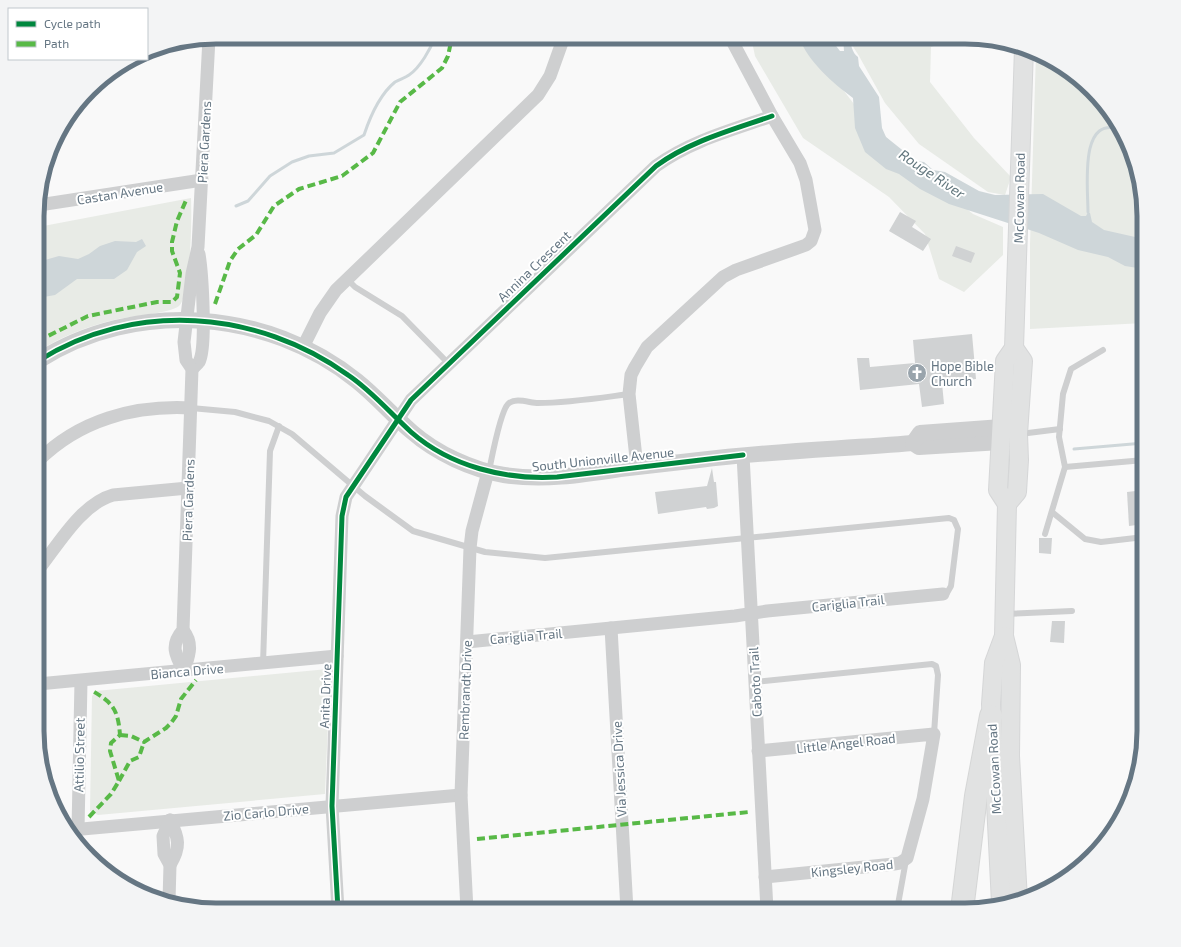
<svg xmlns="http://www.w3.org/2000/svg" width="1181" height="947" font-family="'Exo 2',sans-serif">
<rect width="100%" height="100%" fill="#f9f9f9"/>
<g fill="#e8ebe6">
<path d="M 751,37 L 812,37 L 841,87 L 860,112 L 933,182 L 973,214 L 1003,227 L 1003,255 L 964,292 L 939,279 L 925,234 L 889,197 L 803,138 L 755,56 Z"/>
<path d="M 847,37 L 961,37 L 931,47 L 930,82 L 974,138 L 1011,177 L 1005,195 L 988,192 L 919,144 L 885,103 L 859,56 Z"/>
<path d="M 1036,52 L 1083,82 L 1126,137 L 1144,216 L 1144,323 L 1030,329 L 1030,244 Z"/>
<path d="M 191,198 C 192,217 191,295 179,306 C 168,314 129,316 114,320 C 87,326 62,337 38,351 L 38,227 Z"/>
<path d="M 328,669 L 330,675 L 325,794 L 98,815 L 90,811 L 92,696 L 96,691 Z"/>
</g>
<g fill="#ced6d9">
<path d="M 799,37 L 829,37 L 840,51 L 844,51 L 843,37 L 849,37 C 851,44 852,53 858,57 L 859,66 L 879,97 L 882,128 L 886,137 L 916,161 L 924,162 L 933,170 L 945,172 L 979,191 L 995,195 L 1043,194 L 1081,216 L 1086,216 L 1088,212 L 1090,213 L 1092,222 L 1104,230 L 1144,239 L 1144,269 L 1125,266 L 1108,257 L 1078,250 L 1039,233 L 949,204 L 920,189 L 899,174 L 886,169 L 865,152 L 855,128 L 853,98 C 833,83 808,62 799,37 Z"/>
<path d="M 142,239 L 146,246 L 137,252 L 127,270 L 114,279 L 77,279 L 55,295 L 38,298 L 38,262 L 59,256 L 78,259 L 89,254 L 100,246 L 115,241 L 136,242 Z"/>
</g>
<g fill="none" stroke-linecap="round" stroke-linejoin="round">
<g stroke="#ced6d9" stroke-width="3">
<path d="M 236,206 L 248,201 L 270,176 L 292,162 L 309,156 L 334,153 L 364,135 C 370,117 379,95 395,82 C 400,79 405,78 409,75 C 420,68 431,48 435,37"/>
<path d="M 1088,212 C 1088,187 1079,116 1119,129"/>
<path d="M 1074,449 L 1144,443"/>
</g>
</g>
<g fill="#d0d2d3">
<path d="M 900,212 L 916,221 L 912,227 L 931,239 L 923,251 L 889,231 Z"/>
<path d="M 956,246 L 975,253 L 971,263 L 952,256 Z"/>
<path d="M 972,334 L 976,379 L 942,383 L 944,404 L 922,407 L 919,384 L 860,390 L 857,358 L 869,358 L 870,367 L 915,363 L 913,340 Z"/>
<path d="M 712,468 L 714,482 L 716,482 L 718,506 L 714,508 L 707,509 L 706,507 L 658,514 L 655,492 L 707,486 Z"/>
<path d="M 1144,490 L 1144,524 L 1129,526 L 1127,492 Z"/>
<path d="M 1039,538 L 1052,538 L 1051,554 L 1039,553 Z"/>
<path d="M 1052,621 L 1065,621 L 1064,643 L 1050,642 Z"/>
</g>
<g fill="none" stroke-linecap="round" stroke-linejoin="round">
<defs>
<g id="secondary">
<path d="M 1007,504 L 1017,492 L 1019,460 L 1018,434 L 1023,361 L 1014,348"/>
<path d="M 1018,900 L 1010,756 L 1011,665 L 1004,636 L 1007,504 L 998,490 L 1005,361 L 1014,348 L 1024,48"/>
<path d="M 1001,903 L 991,704 L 994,663 L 1004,636"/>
</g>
<path id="motorway" d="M 962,910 L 976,796 L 991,716"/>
</defs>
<use href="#secondary" stroke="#d5d6d7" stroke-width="20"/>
<use href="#motorway" stroke="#d5d6d6" stroke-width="24"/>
<g stroke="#cecfd0" stroke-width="6">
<path d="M 347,279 L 355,287 L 402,316 L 448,363"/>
<path d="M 191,408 L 235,412 L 269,421 L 292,434 L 365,496 L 413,531 L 485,552 L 545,558 L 949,518 L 954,520 L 958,529 L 951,586 L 947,593 L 943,594"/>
<path d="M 1020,434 L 1060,429"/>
<path d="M 1065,467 L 1144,460"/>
<path d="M 489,471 C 492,457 500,412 508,404 C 515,397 530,403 538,403 C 568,403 599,398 629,394"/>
<path d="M 1052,512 L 1085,539 L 1101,542 L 1144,537"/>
<path d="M 1045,534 L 1065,467 L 1059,437 L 1063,394 L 1071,369 L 1103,350"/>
<path d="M 1005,614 L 1072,611"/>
<path d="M 263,664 L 270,451 L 279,426"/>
<path d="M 755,682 L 932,664 L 936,666 L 938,675 L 934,734"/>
<path d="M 897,910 L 906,860"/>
</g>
<g stroke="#cecfd0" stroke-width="13">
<path d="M 39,205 L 202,180"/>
<path d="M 303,347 L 320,313 L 336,290 L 538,95 L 550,76 L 564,37"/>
<path d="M 192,369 C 194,367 197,365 199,362 C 207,348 202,272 199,254"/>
<path d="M 743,455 L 767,910"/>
<path d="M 38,461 C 79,420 134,405 191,408"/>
<path d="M 637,467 L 629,394 L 631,375 L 635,367 L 647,347 L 723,277 L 736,270 L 806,245 L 811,241 L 815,230 L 806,180 L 800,163 L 772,116 L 730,37"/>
<path d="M 38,570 C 58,545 81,504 113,495 L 188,488"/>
<path d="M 611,628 L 627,910"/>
<path d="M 183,630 C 194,644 189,655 184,671"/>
<path d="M 467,642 L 735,616 L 767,611 L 943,594"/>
<path d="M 184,671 C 175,655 170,645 183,630 L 192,369 L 186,360 L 184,342 L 192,274 L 198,247 L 209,38"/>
<path d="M 38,684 L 337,656"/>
<path d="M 758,751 L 934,734 L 923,799 L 907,858 L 900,863 L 894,864 L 765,877"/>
<path d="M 71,830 L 461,795"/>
<path d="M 78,830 L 81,681"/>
<path d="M 170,865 C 181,847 179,838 170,820"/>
<path d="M 169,901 L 170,865 L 164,854 L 163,836 L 170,820"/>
<path d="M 338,910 L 332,806 L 342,516 L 346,497 L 411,400 L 656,166 C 690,141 732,130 772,116"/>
<path d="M 467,910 L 461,795 L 470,548 L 472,531 L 488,472"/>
</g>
<g stroke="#cecfd0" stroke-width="16">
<path d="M 38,361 C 136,299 268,309 357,381 C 377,397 393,416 412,432 C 436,453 472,470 504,475 C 543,481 581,475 620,469 C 646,466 672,463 699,460 C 770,451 841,449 913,443 L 919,447 L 1001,442 L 1012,437"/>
<path d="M 913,443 L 920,433 L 1002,427 L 1013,432"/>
</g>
<use href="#secondary" stroke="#e1e2e2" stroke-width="18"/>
<use href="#motorway" stroke="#e1e2e2" stroke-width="22"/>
<g stroke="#58b947" stroke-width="4" stroke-dasharray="8 4" stroke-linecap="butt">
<path d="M 215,304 L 230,261 L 238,249 L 256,235 L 274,206 L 299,189 L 342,176 L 373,153 L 400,102 L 442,68 L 448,56 L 452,37"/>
<path d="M 38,341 L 88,316 L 157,302 L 172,302 L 177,297 L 180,273 L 172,251 L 172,242 L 177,221 L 187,198"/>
<path d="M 120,735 L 131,736 L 144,742 L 166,728 L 171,723 L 176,716 L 181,699 L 196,680"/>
<path d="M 119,781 L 130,761 L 139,757 L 144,742"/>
<path d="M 89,817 L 111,794 L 119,781 L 110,751 L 111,743 L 120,735 C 118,709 113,703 91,690"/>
<path d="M 477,839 L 749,812"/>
</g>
<defs>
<g id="cycleway">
<path d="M 38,361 C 134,300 258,310 348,375 C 372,391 390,413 411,432 C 451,467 506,480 557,477 L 743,455"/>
<path d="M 338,910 L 332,806 L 342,516 L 346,497 L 411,400 L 656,166 C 690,141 732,130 772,116"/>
</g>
</defs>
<use href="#cycleway" stroke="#fff" stroke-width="8"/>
<use href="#cycleway" stroke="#00873e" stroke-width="5"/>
</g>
<defs>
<symbol id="church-disc" viewBox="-11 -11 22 22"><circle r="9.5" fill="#99a4ac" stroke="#fff"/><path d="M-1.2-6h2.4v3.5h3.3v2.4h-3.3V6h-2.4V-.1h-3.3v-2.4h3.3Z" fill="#fff"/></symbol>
</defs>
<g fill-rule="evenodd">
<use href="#church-disc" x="906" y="362" width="22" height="22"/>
</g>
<g text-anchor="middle" stroke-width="4" stroke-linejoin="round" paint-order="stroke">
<g font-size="13" fill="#657683" stroke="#fff">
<text transform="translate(204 142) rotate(-87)" y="5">Piera Gardens</text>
<text transform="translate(120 193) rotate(-9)" y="5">Castan Avenue</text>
<text transform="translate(1019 198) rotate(-89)" y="5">McCowan Road</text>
<text transform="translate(534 266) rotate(-44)" y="5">Annina Crescent</text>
<text transform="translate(603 459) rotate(-6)" y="5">South Unionville Avenue</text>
<text transform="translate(188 500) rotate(-88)" y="5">Piera Gardens</text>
<text transform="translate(848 603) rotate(-6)" y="5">Cariglia Trail</text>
<text transform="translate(526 636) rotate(-5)" y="5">Cariglia Trail</text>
<text transform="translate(187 671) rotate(-5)" y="5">Bianca Drive</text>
<text transform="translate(755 682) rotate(-93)" y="5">Caboto Trail</text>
<text transform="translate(465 690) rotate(-88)" y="5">Rembrandt Drive</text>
<text transform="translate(325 696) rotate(-88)" y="5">Anita Drive</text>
<text transform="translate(846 743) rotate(-6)" y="5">Little Angel Road</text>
<text transform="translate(79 755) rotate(-89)" y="5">Attilio Street</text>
<text transform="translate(619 769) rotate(-93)" y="5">Via Jessica Drive</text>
<text transform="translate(994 769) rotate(-93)" y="5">McCowan Road</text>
<text transform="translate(266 812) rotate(-5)" y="5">Zio Carlo Drive</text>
<text transform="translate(852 868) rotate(-6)" y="5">Kingsley Road</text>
</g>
<g font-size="13" fill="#657683" stroke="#fff" text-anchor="start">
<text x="931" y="371">Hope Bible<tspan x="931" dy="15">Church</tspan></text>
</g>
<g font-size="14" font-style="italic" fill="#60757c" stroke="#fff">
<text transform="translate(932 174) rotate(34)" y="5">Rouge River</text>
</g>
</g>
<path d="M0 0H1181V947H0ZM216 44H965A172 172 0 0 1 1137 216V731A172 172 0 0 1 965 903H216A172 172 0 0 1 44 731V216A172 172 0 0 1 216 44Z" fill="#f3f4f5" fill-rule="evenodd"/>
<path fill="none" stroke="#657683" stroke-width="5" d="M216 44H965A172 172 0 0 1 1137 216V731A172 172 0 0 1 965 903H216A172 172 0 0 1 44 731V216A172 172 0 0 1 216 44Z"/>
<rect x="8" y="8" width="140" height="52" fill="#ffffff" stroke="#c1c8cd"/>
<rect x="16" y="21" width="20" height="6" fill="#00873e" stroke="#c1c8cd"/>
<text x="44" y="28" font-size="12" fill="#657683">Cycle path</text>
<rect x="16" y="41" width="20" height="6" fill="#58b947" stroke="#c1c8cd"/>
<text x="44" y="48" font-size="12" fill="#657683">Path</text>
</svg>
